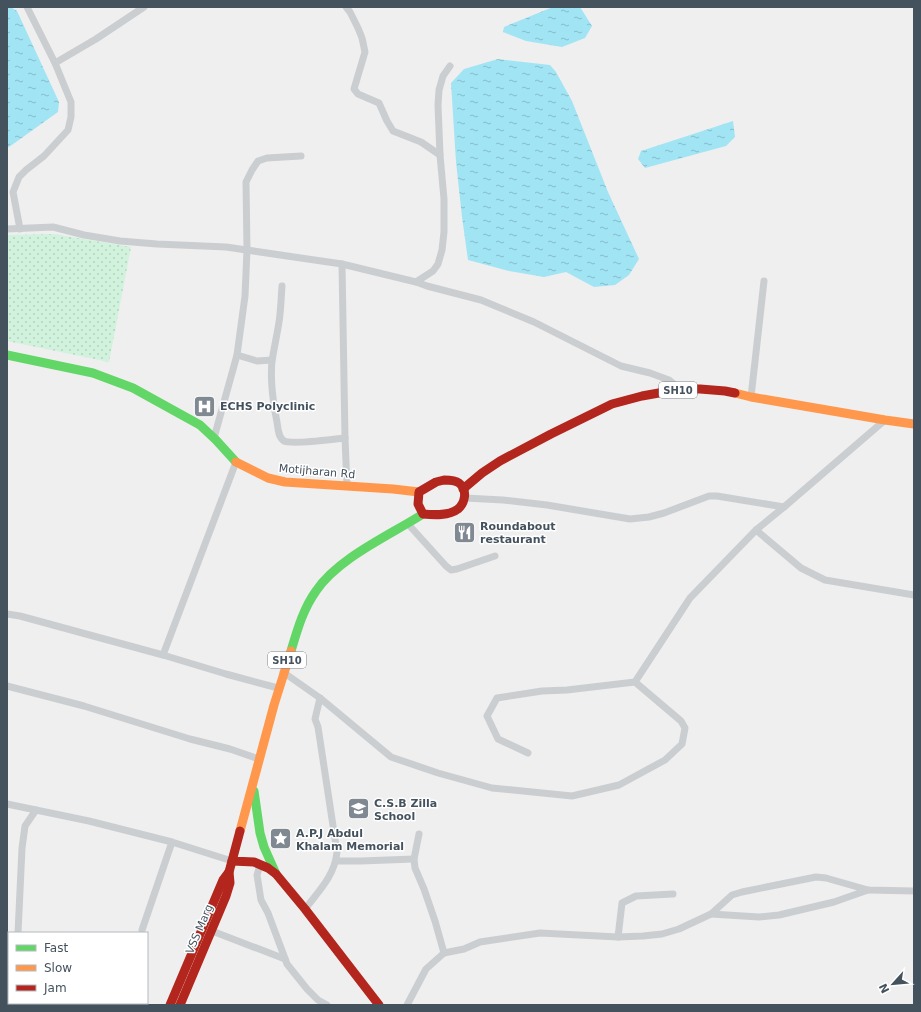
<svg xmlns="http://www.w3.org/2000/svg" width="921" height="1012" font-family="'DejaVu Sans',sans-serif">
<defs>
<pattern id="grass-dots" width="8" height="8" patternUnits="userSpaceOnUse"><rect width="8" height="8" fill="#d1f2dc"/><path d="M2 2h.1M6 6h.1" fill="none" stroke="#b5d1bf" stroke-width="1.8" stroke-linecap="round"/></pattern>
<pattern id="water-ripples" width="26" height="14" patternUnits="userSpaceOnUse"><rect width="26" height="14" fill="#a1e4f4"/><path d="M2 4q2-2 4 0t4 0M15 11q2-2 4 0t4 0" fill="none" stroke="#85bbc9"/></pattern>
</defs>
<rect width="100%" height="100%" fill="#f0efef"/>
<path fill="url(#grass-dots)" d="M 54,234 L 131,247 L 109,362 L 7,341 L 7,235 Z"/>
<g fill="url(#water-ripples)">
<path d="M 7,7 L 11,7 L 17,11 L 59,102 L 58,112 L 9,147 L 7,146 Z"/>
<path d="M 553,7 L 580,7 L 592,26 L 585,38 L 562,47 L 526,41 L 503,32 L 504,27 Z"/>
<path d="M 498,59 L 550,65 L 556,72 L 572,101 L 608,192 L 639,259 L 629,275 L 615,285 L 594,287 L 566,272 L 544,277 L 509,271 L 468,260 L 462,217 L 456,162 L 451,83 L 464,69 Z"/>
<path d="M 733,121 L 735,137 L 726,146 L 645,168 L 638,159 L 641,151 Z"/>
</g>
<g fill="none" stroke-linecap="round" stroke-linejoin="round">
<g stroke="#cbced0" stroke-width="7">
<path d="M 346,7 L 350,12 L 358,28 L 362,38 L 365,52 L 354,89 L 358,94 L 379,103 L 387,121 L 393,131 L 421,142 L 440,155"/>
<path d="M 55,63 L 96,39 L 144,7"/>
<path d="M 7,229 L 53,227 L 84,235 L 120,241 L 157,244 L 226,247 L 342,264 L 416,282 L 433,271 L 438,264 L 442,250 L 444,232 L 444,199 L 440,155 L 438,105 L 439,90 L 443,76 L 450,66"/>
<path d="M 20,229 L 13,192 L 19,177 L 26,170 L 44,156 L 68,130 L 71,117 L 71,102 L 55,63 L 27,7"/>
<path d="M 342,264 L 345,438 L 347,486"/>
<path d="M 416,282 L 427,286 L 481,300 L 534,322 L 621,366 L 650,373 L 669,380 L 680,389"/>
<path d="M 282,286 C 281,298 281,310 279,322 C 277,335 274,348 272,361 C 270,381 273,402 277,422 C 278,428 278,437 284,441 C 293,445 333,439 345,438"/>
<path d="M 237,355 L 257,361 L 272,360"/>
<path d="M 751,397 L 764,281"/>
<path d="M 214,438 L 237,355 L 245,296 L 247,250 L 246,182 L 252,170 L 258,161 L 267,158 L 301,156"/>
<path d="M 465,498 L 503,500 L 547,505 L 630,519 L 649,517 L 664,513 L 709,496 L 717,496 L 784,507"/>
<path d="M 408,524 L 446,566 L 451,570 L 457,569 L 495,556"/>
<path d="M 756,530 L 801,568 L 825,580 L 914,595"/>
<path d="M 7,614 L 20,616 L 163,655 L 226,674 L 278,688"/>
<path d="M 163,655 L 236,462"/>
<path d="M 283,672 L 320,698 L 391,757 L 438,773 L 492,788 L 572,796 L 619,785 L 665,760 L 682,744 L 685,728 L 681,721 L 635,682 L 690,598 L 756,530 L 784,507 L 885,420"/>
<path d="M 7,686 L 84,706 L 190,739 L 230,749 L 259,759"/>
<path d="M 528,753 L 498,739 L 487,716 L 497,698 L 542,691 L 567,690 L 635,682"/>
<path d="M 7,804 L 89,821 L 172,842 L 232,861"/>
<path d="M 419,834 L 414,859 L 415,868 L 424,889 L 435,921 L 444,953 L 464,949 L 480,942 L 540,933 L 618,937 L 643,936 L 662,934 L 679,929 L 711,914 L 732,895 L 742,892 L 816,877 L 826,878 L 868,890 L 914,891"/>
<path d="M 336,861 L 361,861 L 414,859"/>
<path d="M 260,865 L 257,875 L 261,900 L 268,913 L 287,964 L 307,989 L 318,1000 L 327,1005"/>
<path d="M 305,909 C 319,891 335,875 337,852 L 318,727 L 315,719 L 320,698"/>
<path d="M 711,914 L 759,917 L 779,915 L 834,902 L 868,890"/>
<path d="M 142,930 L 172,842"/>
<path d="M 212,931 L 285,959"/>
<path d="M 18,933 L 22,848 L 25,826 L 36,810"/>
<path d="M 618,937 L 622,903 L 636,896 L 673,894"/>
<path d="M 7,966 L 9,958"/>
<path d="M 407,1005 L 426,969 L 444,953"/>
</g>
<g stroke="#63d668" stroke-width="9">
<path d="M 7,355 L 93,373 L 133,388 L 200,425 L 216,440 L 236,462"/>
<path d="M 291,651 C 297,631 303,609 316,591 C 338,558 390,535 423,514"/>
<path d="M 254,791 L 260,833 L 264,847 L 276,874"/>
</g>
<g stroke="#ff974d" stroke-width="9">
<path d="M 735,393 L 751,397 L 885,420 L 914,424"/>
<path d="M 236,462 L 268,478 L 285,482 L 393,489 L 419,492"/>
<path d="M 240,831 L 274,705 L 291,651"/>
</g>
<g stroke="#b3261e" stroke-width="9">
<path d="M 444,480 C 449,480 455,480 459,483 C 468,490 465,503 458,509 C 449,516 434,515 423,514 L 418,504 L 419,492 L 436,482 Z"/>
<path d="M 463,489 L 482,473 L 500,461 L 551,434 L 612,404 L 642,396 L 681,389 L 700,389 L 725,391 L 735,393"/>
<path d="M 240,831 L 232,861 L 254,862 L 268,868 L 276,874 L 305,909 L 379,1005"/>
<path d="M 170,1005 L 223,880 L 229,872"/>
<path d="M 180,1005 L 226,896 L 230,883 L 229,872 L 232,861"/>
</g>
</g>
<defs>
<symbol id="hospital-square" viewBox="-11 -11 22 22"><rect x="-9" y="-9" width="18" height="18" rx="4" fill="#808991" stroke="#fff"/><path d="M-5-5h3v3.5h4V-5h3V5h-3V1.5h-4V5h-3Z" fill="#fff"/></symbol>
<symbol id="restaurant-square" viewBox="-11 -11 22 22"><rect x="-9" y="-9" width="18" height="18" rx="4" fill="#808991" stroke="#fff"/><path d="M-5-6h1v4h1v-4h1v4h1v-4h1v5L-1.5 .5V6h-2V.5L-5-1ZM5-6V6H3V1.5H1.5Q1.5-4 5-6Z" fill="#fff"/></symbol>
<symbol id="school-square" viewBox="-11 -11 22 22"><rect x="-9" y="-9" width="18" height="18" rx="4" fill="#808991" stroke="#fff"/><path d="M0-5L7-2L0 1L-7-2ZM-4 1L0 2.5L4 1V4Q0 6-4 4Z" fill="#fff"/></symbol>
<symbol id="sight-square" viewBox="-11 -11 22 22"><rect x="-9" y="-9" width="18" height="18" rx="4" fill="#808991" stroke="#fff"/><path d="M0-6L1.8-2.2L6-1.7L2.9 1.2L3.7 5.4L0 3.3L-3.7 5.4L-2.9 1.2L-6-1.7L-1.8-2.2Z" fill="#fff"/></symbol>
</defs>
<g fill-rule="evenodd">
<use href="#hospital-square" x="192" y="394" width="25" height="25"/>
<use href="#restaurant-square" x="452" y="520" width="25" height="25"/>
<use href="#school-square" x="346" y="796" width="25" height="25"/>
<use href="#sight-square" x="268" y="826" width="25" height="25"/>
</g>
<g text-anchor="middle" stroke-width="3" stroke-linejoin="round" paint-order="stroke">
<g fill="#fff" stroke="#7c868e" stroke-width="1">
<rect x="659" y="382" width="38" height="16" rx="3"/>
<rect x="268" y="652" width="38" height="16" rx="3"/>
</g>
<g font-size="10" font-weight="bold" fill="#44525e">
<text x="678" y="394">SH10</text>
<text x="287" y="664">SH10</text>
</g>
<g font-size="11" font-weight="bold" fill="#44525e" stroke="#fff" text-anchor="start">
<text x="220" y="410">ECHS Polyclinic</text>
<text x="480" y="530">Roundabout<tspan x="480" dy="13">restaurant</tspan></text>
<text x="374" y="807">C.S.B Zilla<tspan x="374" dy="13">School</tspan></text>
<text x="296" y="837">A.P.J Abdul<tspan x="296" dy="13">Khalam Memorial</tspan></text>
</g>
<g font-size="11" fill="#44525e" stroke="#fff">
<text transform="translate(317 471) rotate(5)" y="4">Motijharan Rd</text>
<text transform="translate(199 929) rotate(-67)" y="4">VSS Marg</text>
</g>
</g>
<rect width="921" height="1012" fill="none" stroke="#44525e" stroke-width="16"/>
<rect x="8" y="932" width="140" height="72" fill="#ffffff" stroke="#b4babf"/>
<rect x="16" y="945" width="20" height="6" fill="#63d668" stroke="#b4babf"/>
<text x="44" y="952" font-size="12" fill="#44525e">Fast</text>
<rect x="16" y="965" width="20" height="6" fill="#ff974d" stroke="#b4babf"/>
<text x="44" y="972" font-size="12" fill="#44525e">Slow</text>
<rect x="16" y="985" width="20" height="6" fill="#b3261e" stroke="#b4babf"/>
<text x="44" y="992" font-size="12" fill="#44525e">Jam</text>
<g transform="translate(893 984) rotate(243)" stroke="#ffffff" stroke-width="3" paint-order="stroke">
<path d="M0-3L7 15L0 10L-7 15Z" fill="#44525e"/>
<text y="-6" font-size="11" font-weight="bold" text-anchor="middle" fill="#44525e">N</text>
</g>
</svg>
